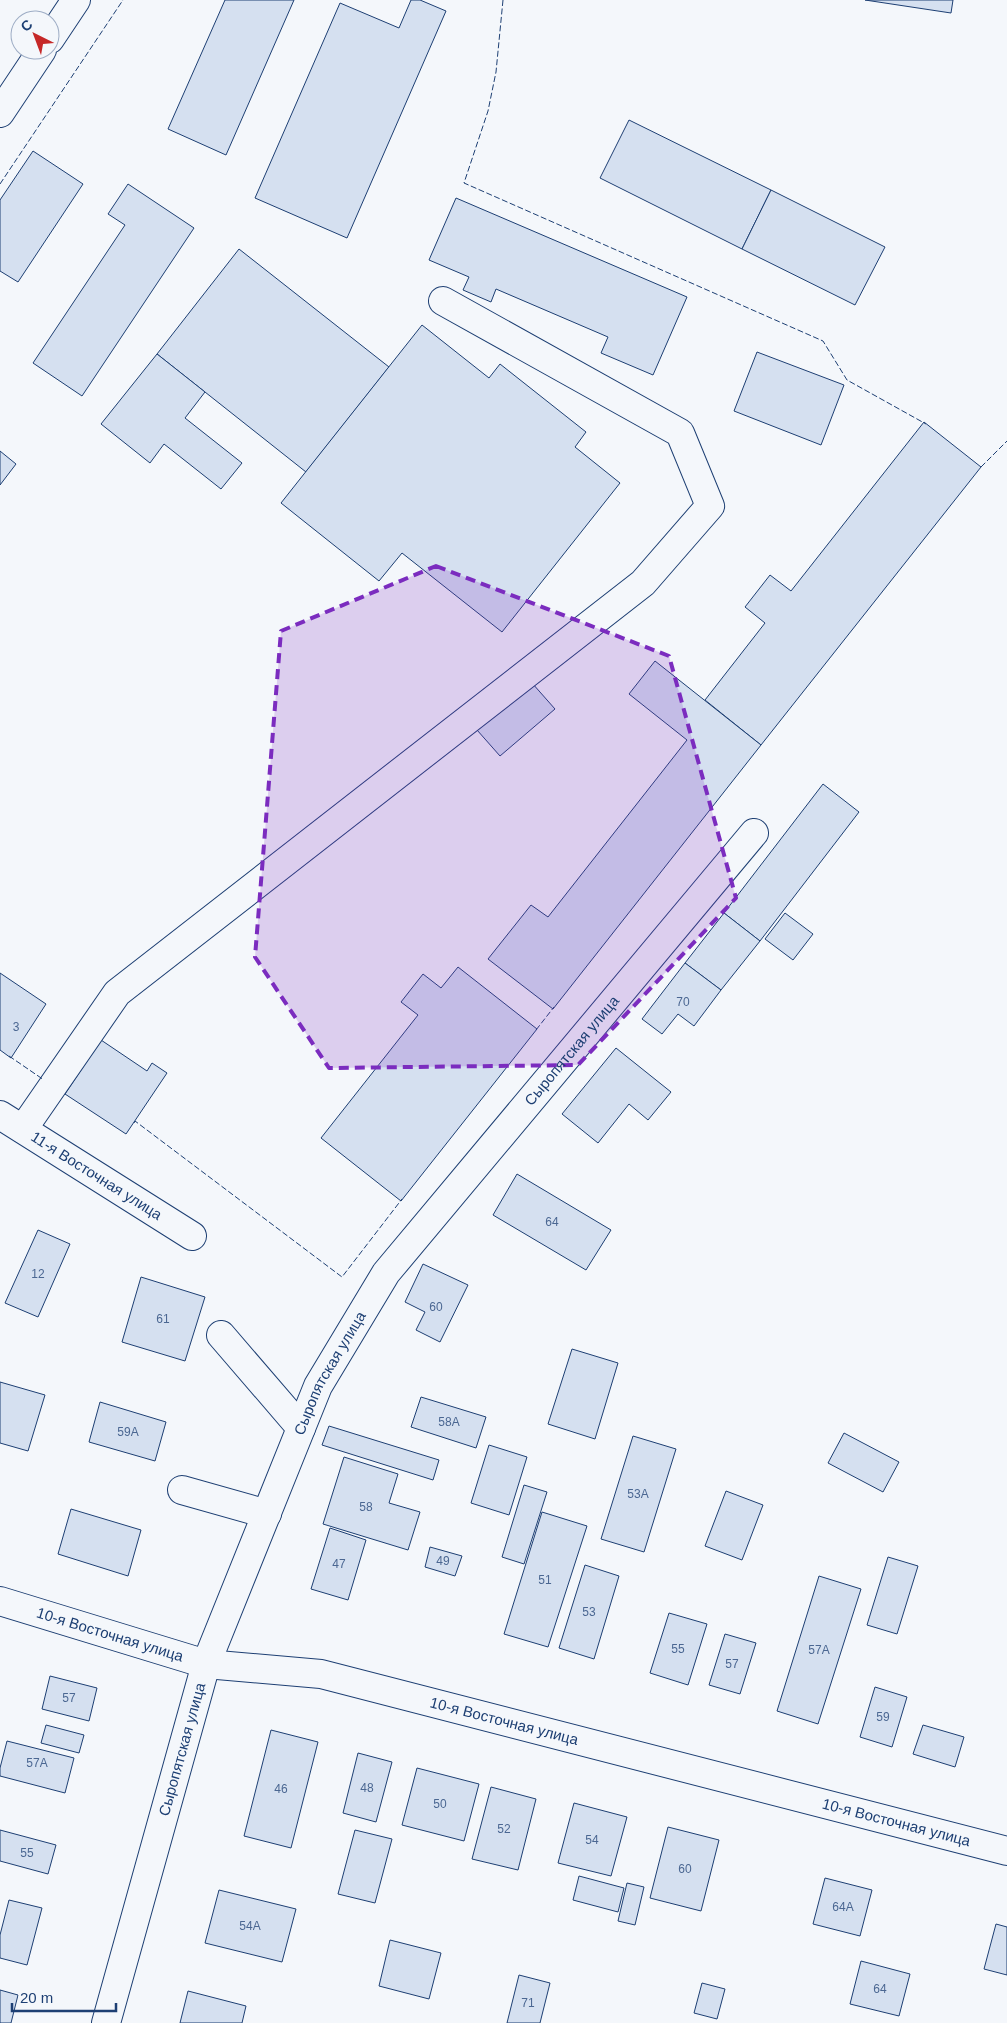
<svg xmlns="http://www.w3.org/2000/svg" width="1007" height="2023" font-family="Arial,sans-serif">
<rect width="100%" height="100%" fill="#f4f7fb"/>
<g fill="#d5e0f0" stroke="#1d3f73">
<path d="M 225,0 L 294,0 L 226,155 L 168,129 Z"/>
<path d="M 411,0 L 420,0 L 446,11 L 347,238 L 255,198 L 340,3 L 399,28 Z"/>
<path d="M 865,0 L 953,0 L 951,13 Z"/>
<path d="M 629,120 L 771,190 L 742,249 L 600,178 Z"/>
<path d="M 33,151 L 83,184 L 18,282 L 0,271 L 0,200 Z"/>
<path d="M 128,184 L 194,228 L 82,396 L 33,363 L 125,225 L 108,214 Z"/>
<path d="M 771,190 L 885,247 L 855,305 L 742,249 Z"/>
<path d="M 456,198 L 687,297 L 653,375 L 601,353 L 608,337 L 496,289 L 491,302 L 463,290 L 469,277 L 429,260 Z"/>
<path d="M 239,249 L 389,367 L 306,472 L 157,354 Z"/>
<path d="M 422,325 L 489,378 L 500,364 L 586,432 L 575,447 L 620,483 L 502,632 L 402,553 L 379,581 L 281,503 Z"/>
<path d="M 757,352 L 844,385 L 821,445 L 734,411 Z"/>
<path d="M 157,354 L 205,392 L 185,418 L 242,463 L 221,489 L 164,444 L 150,463 L 101,424 Z"/>
<path d="M 924,422 L 981,467 L 761,745 L 705,700 L 765,623 L 745,607 L 770,575 L 791,591 Z"/>
<path d="M 0,451 L 16,464 L 0,485 Z"/>
<path d="M 655,661 L 761,745 L 553,1009 L 488,959 L 531,905 L 548,917 L 687,740 L 629,694 Z"/>
<path d="M 532,683 L 555,709 L 500,756 L 477,730 Z"/>
<path d="M 823,784 L 859,812 L 760,941 L 724,913 Z"/>
<path d="M 724,913 L 760,941 L 721,990 L 685,963 Z"/>
<path d="M 785,913 L 813,934 L 793,960 L 765,939 Z"/>
<path d="M 685,963 L 721,990 L 694,1026 L 678,1014 L 662,1034 L 642,1019 Z"/>
<path d="M 458,967 L 537,1029 L 401,1201 L 321,1138 L 418,1015 L 401,1002 L 423,974 L 441,988 Z"/>
<path d="M 0,973 L 46,1004 L 11,1058 L 0,1050 Z"/>
<path d="M 101,1040 L 147,1071 L 152,1063 L 167,1073 L 126,1134 L 65,1094 Z"/>
<path d="M 616,1048 L 671,1092 L 648,1120 L 629,1104 L 598,1143 L 562,1114 Z"/>
<path d="M 517,1174 L 611,1230 L 586,1270 L 493,1215 Z"/>
<path d="M 38,1230 L 70,1244 L 38,1317 L 5,1303 Z"/>
<path d="M 423,1264 L 468,1285 L 440,1342 L 416,1330 L 425,1312 L 405,1302 Z"/>
<path d="M 141,1277 L 205,1297 L 185,1361 L 122,1342 Z"/>
<path d="M 572,1349 L 618,1363 L 595,1439 L 548,1424 Z"/>
<path d="M 0,1382 L 45,1395 L 28,1451 L 0,1443 Z"/>
<path d="M 421,1397 L 486,1417 L 476,1448 L 411,1427 Z"/>
<path d="M 100,1402 L 166,1422 L 155,1461 L 89,1442 Z"/>
<path d="M 329,1426 L 439,1460 L 433,1480 L 322,1445 Z"/>
<path d="M 844,1433 L 899,1462 L 883,1492 L 828,1463 Z"/>
<path d="M 633,1436 L 676,1449 L 644,1552 L 601,1539 Z"/>
<path d="M 489,1445 L 527,1457 L 509,1515 L 471,1503 Z"/>
<path d="M 344,1457 L 398,1474 L 389,1503 L 420,1512 L 408,1550 L 323,1524 Z"/>
<path d="M 524,1485 L 547,1492 L 524,1564 L 502,1557 Z"/>
<path d="M 726,1491 L 763,1505 L 742,1560 L 705,1546 Z"/>
<path d="M 71,1509 L 141,1530 L 128,1576 L 58,1554 Z"/>
<path d="M 542,1512 L 587,1526 L 548,1647 L 504,1634 Z"/>
<path d="M 330,1528 L 366,1540 L 348,1600 L 311,1589 Z"/>
<path d="M 430,1547 L 462,1556 L 455,1576 L 425,1567 Z"/>
<path d="M 888,1557 L 918,1566 L 897,1634 L 867,1625 Z"/>
<path d="M 585,1565 L 619,1576 L 594,1659 L 559,1648 Z"/>
<path d="M 819,1576 L 861,1589 L 818,1724 L 777,1711 Z"/>
<path d="M 669,1613 L 707,1624 L 688,1685 L 650,1673 Z"/>
<path d="M 725,1634 L 756,1643 L 740,1694 L 709,1685 Z"/>
<path d="M 50,1676 L 97,1688 L 89,1721 L 42,1709 Z"/>
<path d="M 875,1687 L 907,1697 L 892,1747 L 860,1737 Z"/>
<path d="M 46,1725 L 84,1735 L 79,1753 L 41,1743 Z"/>
<path d="M 923,1725 L 964,1737 L 955,1767 L 913,1754 Z"/>
<path d="M 271,1730 L 318,1742 L 291,1848 L 244,1836 Z"/>
<path d="M 7,1741 L 74,1758 L 65,1793 L 0,1776 L 0,1768 Z"/>
<path d="M 358,1753 L 392,1762 L 376,1822 L 343,1813 Z"/>
<path d="M 417,1768 L 479,1784 L 464,1841 L 402,1825 Z"/>
<path d="M 491,1787 L 536,1799 L 518,1870 L 472,1859 Z"/>
<path d="M 574,1803 L 627,1817 L 611,1876 L 558,1863 Z"/>
<path d="M 668,1827 L 719,1840 L 701,1911 L 650,1898 Z"/>
<path d="M 0,1830 L 56,1845 L 48,1874 L 0,1861 Z"/>
<path d="M 355,1830 L 392,1839 L 375,1903 L 338,1894 Z"/>
<path d="M 579,1876 L 624,1888 L 618,1912 L 573,1900 Z"/>
<path d="M 825,1878 L 872,1890 L 860,1936 L 813,1924 Z"/>
<path d="M 627,1883 L 644,1887 L 635,1925 L 618,1921 Z"/>
<path d="M 219,1890 L 296,1909 L 282,1962 L 205,1943 Z"/>
<path d="M 9,1900 L 42,1908 L 27,1965 L 0,1958 L 0,1935 Z"/>
<path d="M 996,1924 L 1007,1927 L 1007,1975 L 984,1969 Z"/>
<path d="M 390,1940 L 441,1953 L 429,1999 L 379,1986 Z"/>
<path d="M 861,1961 L 910,1974 L 899,2016 L 850,2004 Z"/>
<path d="M 519,1975 L 550,1983 L 540,2023 L 507,2023 Z"/>
<path d="M 702,1983 L 725,1989 L 717,2019 L 694,2013 Z"/>
<path d="M 0,1990 L 18,1995 L 11,2023 L 0,2023 Z"/>
<path d="M 188,1991 L 246,2006 L 242,2023 L 180,2023 Z"/>
</g>
<g fill="none" stroke-linecap="round" stroke-linejoin="round">
<defs>
<g id="minor">
<path id="s1" d="M 0,1115 L 192,1236"/>
<path d="M 23,1129 L 117,993 L 643,583 L 710,506 L 680,433 L 443,301"/>
<path d="M 221,1335 L 301,1428"/>
<path d="M 182,1490 L 267,1514"/>
<path id="s2" d="M 0,1601 L 206,1664 L 321,1674 L 1007,1851"/>
<path id="s3" d="M 106,2023 L 206,1664 L 318,1386 L 386,1273 L 754,833"/>
</g>
<g id="major">
<path d="M 50,39 L 76,0"/>
<path d="M 0,113 L 42,50"/>
</g>
</defs>
<use href="#minor" stroke="#1d3f73" stroke-width="30"/>
<use href="#major" stroke="#1d3f73" stroke-width="30"/>
<use href="#minor" stroke="#f4f7fb" stroke-width="28"/>
<use href="#major" stroke="#f4f7fb" stroke-width="28"/>
<g stroke="#1d3f73" stroke-width="1" stroke-dasharray="6 2.5" stroke-linecap="butt">
<path d="M 503,0 L 496,72 L 488,111 L 464,183 L 823,341 L 847,380 L 926,424"/>
<path d="M 0,184 L 123,0"/>
<path d="M 981,467 L 1007,441"/>
<path d="M 536,1030 L 554,1007"/>
<path d="M 9,1056 L 44,1080"/>
<path d="M 134,1123 L 135,1121 L 342,1277 L 402,1199"/>
</g>
</g>
<path fill="#7b2cbf" fill-opacity="0.2" stroke="#7b2cbf" stroke-width="4" stroke-dasharray="10 6" stroke-linejoin="round" d="M 436,566 L 669,656 L 736,898 L 578,1065 L 329,1068 L 255,957 L 281,631 Z"/>
<g text-anchor="middle" stroke-width="4" stroke-linejoin="round" paint-order="stroke">
<g font-size="12" fill="#4b6792">
<text x="683" y="1006">70</text>
<text x="16" y="1031">3</text>
<text x="552" y="1226">64</text>
<text x="38" y="1278">12</text>
<text x="436" y="1311">60</text>
<text x="163" y="1323">61</text>
<text x="449" y="1426">58А</text>
<text x="128" y="1436">59А</text>
<text x="638" y="1498">53А</text>
<text x="366" y="1511">58</text>
<text x="443" y="1565">49</text>
<text x="339" y="1568">47</text>
<text x="545" y="1584">51</text>
<text x="589" y="1616">53</text>
<text x="678" y="1653">55</text>
<text x="819" y="1654">57А</text>
<text x="732" y="1668">57</text>
<text x="69" y="1702">57</text>
<text x="883" y="1721">59</text>
<text x="37" y="1767">57А</text>
<text x="367" y="1792">48</text>
<text x="281" y="1793">46</text>
<text x="440" y="1808">50</text>
<text x="504" y="1833">52</text>
<text x="592" y="1844">54</text>
<text x="27" y="1857">55</text>
<text x="685" y="1873">60</text>
<text x="843" y="1911">64А</text>
<text x="250" y="1930">54А</text>
<text x="880" y="1993">64</text>
<text x="528" y="2007">71</text>
</g>
<g font-size="15" fill="#1d3f73" stroke="#f4f7fb">
<text dy="5" stroke="none"><textPath href="#s3" startOffset="1094">Сыропятская улица</textPath></text>
<text dy="5" stroke="none"><textPath href="#s1" startOffset="114">11-я Восточная улица</textPath></text>
<text dy="5" stroke="none"><textPath href="#s3" startOffset="689">Сыропятская улица</textPath></text>
<text dy="5" stroke="none"><textPath href="#s2" startOffset="115">10-я Восточная улица</textPath></text>
<text dy="5" stroke="none"><textPath href="#s2" startOffset="520">10-я Восточная улица</textPath></text>
<text dy="5" stroke="none"><textPath href="#s3" startOffset="284">Сыропятская улица</textPath></text>
<text dy="5" stroke="none"><textPath href="#s2" startOffset="925">10-я Восточная улица</textPath></text>
</g>
</g>
<g transform="translate(35 35) rotate(318)"><circle r="24" fill="#f4f7fb" stroke="#9eadc5"/>
<path d="M0-4L9 19L0 12L-9 19Z" fill="#c62828"/>
<text y="-8" font-size="14" font-weight="bold" text-anchor="middle" fill="#1d3f73">С</text>
</g>
<path d="M12 2003v8h104v-8" fill="none" stroke="#1d3f73" stroke-width="2.5"/>
<text x="20" y="2003" font-size="15" fill="#1d3f73" stroke="#f4f7fb" stroke-width="4" paint-order="stroke">20 m</text>
</svg>
